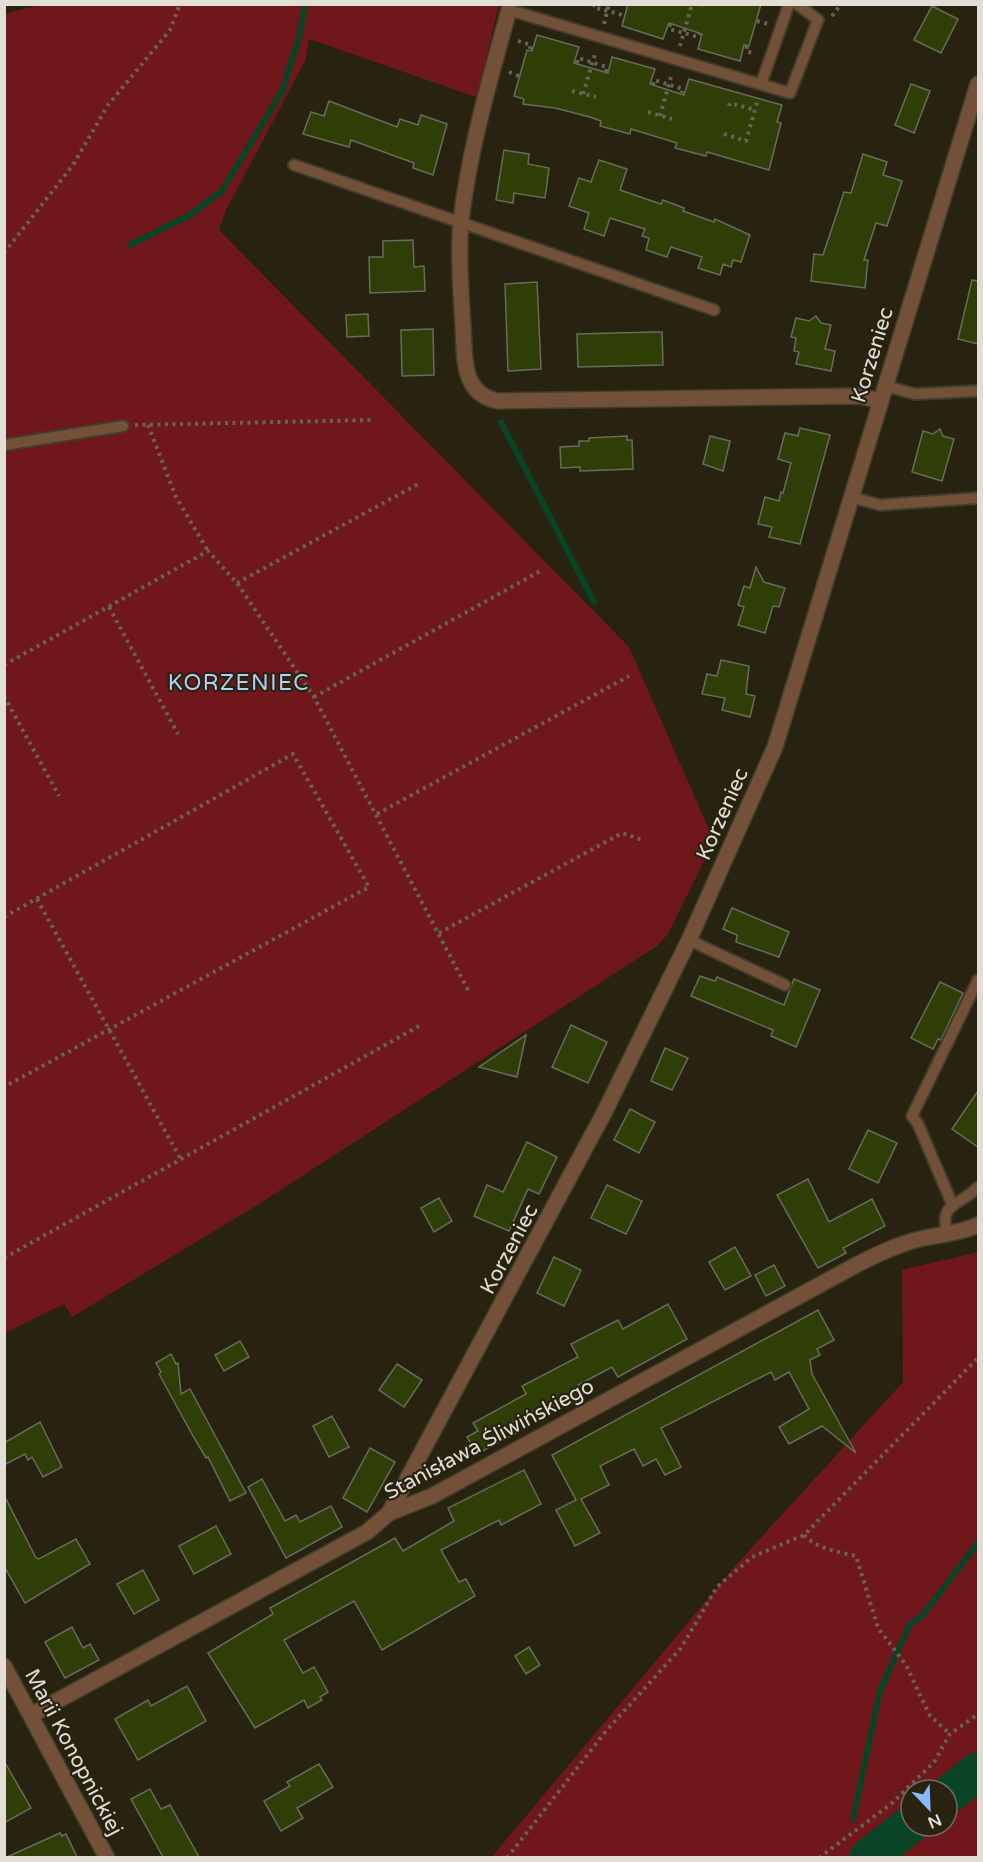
<svg xmlns="http://www.w3.org/2000/svg" width="983" height="1862" font-family="'Varela Round',sans-serif">
<rect width="100%" height="100%" fill="#282211"/>
<g fill="#70171c" fill-rule="evenodd">
<path d="M 43,4 L 499,5 L 481,79 L 479,98 L 309,39 L 306,59 L 226,210 L 219,230 L 629,647 L 714,841 L 668,934 L 657,946 L 259,1204 L 72,1317 L 64,1304 L 5,1333 L 5,14 Z"/>
<path d="M 978,1252 L 978,1857 L 491,1858 L 736,1565 L 903,1382 L 902,1270 ZM 911,1790 L 947,1790 L 947,1826 L 911,1826 Z"/>
</g>
<g fill="none" stroke-linecap="round" stroke-linejoin="round">
<g stroke="#094427" stroke-width="6">
<path d="M 130,245 L 190,215 L 222,191 L 282,91 L 299,38 L 305,4"/>
<path d="M 501,422 L 594,602"/>
<path d="M 853,1819 L 880,1691 L 910,1624 L 922,1616 L 978,1543"/>
</g>
<g stroke="#094427" stroke-width="38">
<path d="M 947,1796 L 978,1771"/>
<path d="M 868,1858 L 911,1824"/>
</g>
</g>
<g fill="#2f3d07" stroke="#676d5b" stroke-width="1.5">
<path d="M 628,4 L 761,4 L 749,46 L 744,45 L 740,61 L 698,49 L 702,34 L 669,23 L 663,39 L 622,26 Z"/>
<path d="M 932,6 L 958,19 L 941,53 L 914,40 Z"/>
<path d="M 537,35 L 579,47 L 574,63 L 608,73 L 612,57 L 655,69 L 650,84 L 684,95 L 689,79 L 782,105 L 777,122 L 781,123 L 769,170 L 707,152 L 706,156 L 675,148 L 677,143 L 631,129 L 630,134 L 600,126 L 601,121 L 590,117 L 555,108 L 523,104 L 524,99 L 514,96 L 527,50 L 532,51 Z"/>
<path d="M 911,84 L 930,91 L 914,133 L 895,125 Z"/>
<path d="M 329,101 L 397,127 L 400,119 L 418,125 L 421,115 L 447,124 L 433,175 L 413,168 L 414,163 L 351,140 L 349,147 L 303,134 L 311,112 L 324,116 Z"/>
<path d="M 504,150 L 529,154 L 528,164 L 549,168 L 545,198 L 514,193 L 513,203 L 496,200 Z"/>
<path d="M 863,154 L 887,162 L 883,175 L 902,181 L 887,226 L 876,223 L 864,260 L 868,260 L 865,288 L 811,281 L 814,254 L 823,255 L 844,192 L 851,193 Z"/>
<path d="M 599,160 L 627,169 L 620,190 L 661,204 L 663,200 L 684,208 L 683,211 L 714,222 L 715,219 L 750,235 L 741,262 L 733,260 L 731,267 L 723,264 L 720,275 L 698,268 L 702,257 L 671,247 L 667,257 L 646,250 L 649,238 L 642,236 L 645,229 L 610,218 L 604,236 L 584,229 L 589,213 L 569,206 L 579,178 L 591,182 Z"/>
<path d="M 413,240 L 414,267 L 424,266 L 425,291 L 370,293 L 369,257 L 383,257 L 383,241 Z"/>
<path d="M 972,280 L 978,281 L 978,344 L 958,339 Z"/>
<path d="M 537,282 L 541,369 L 508,371 L 505,284 Z"/>
<path d="M 368,314 L 369,336 L 347,337 L 346,315 Z"/>
<path d="M 816,316 L 821,323 L 831,325 L 825,349 L 835,351 L 831,371 L 796,364 L 799,352 L 794,351 L 796,338 L 791,337 L 796,318 L 809,321 Z"/>
<path d="M 433,329 L 434,375 L 402,376 L 401,330 Z"/>
<path d="M 653,332 L 662,332 L 663,365 L 578,367 L 577,334 Z"/>
<path d="M 800,428 L 830,435 L 800,544 L 769,537 L 772,527 L 758,524 L 765,497 L 779,501 L 781,492 L 783,493 L 791,463 L 778,459 L 785,433 L 798,436 Z"/>
<path d="M 940,429 L 943,436 L 954,439 L 942,481 L 912,472 L 923,431 L 933,434 Z"/>
<path d="M 627,436 L 627,440 L 632,440 L 633,469 L 580,471 L 580,467 L 561,468 L 560,447 L 579,446 L 579,441 L 589,441 L 589,438 Z"/>
<path d="M 710,436 L 730,441 L 723,471 L 703,464 Z"/>
<path d="M 756,567 L 764,582 L 785,588 L 779,607 L 773,606 L 765,633 L 738,625 L 744,607 L 738,605 L 744,586 L 750,588 Z"/>
<path d="M 721,660 L 749,666 L 746,694 L 755,696 L 750,717 L 722,710 L 725,698 L 702,694 L 707,674 L 717,676 Z"/>
<path d="M 732,908 L 789,932 L 779,957 L 736,942 L 737,935 L 723,929 Z"/>
<path d="M 700,976 L 715,981 L 717,977 L 784,1005 L 794,979 L 820,990 L 796,1047 L 771,1036 L 773,1030 L 691,996 Z"/>
<path d="M 940,982 L 963,993 L 941,1040 L 938,1039 L 933,1049 L 911,1038 Z"/>
<path d="M 571,1025 L 607,1042 L 588,1083 L 552,1067 Z"/>
<path d="M 526,1035 L 517,1077 L 479,1067 Z"/>
<path d="M 665,1048 L 688,1058 L 672,1090 L 651,1081 Z"/>
<path d="M 978,1091 L 978,1147 L 952,1129 Z"/>
<path d="M 630,1109 L 655,1122 L 639,1153 L 614,1140 Z"/>
<path d="M 868,1130 L 897,1143 L 878,1183 L 849,1169 Z"/>
<path d="M 527,1142 L 557,1157 L 539,1194 L 528,1189 L 509,1231 L 474,1216 L 487,1185 L 503,1192 Z"/>
<path d="M 808,1179 L 829,1222 L 872,1199 L 885,1226 L 843,1248 L 846,1253 L 818,1268 L 777,1195 Z"/>
<path d="M 607,1185 L 642,1201 L 626,1234 L 591,1218 Z"/>
<path d="M 439,1198 L 452,1221 L 434,1232 L 421,1208 Z"/>
<path d="M 735,1247 L 751,1276 L 725,1290 L 709,1262 Z"/>
<path d="M 554,1257 L 581,1270 L 564,1306 L 537,1293 Z"/>
<path d="M 774,1265 L 785,1286 L 766,1296 L 755,1275 Z"/>
<path d="M 668,1304 L 687,1339 L 618,1377 L 612,1367 L 578,1385 L 584,1396 L 556,1411 L 551,1402 L 510,1423 L 516,1433 L 477,1454 L 467,1437 L 478,1431 L 473,1423 L 526,1394 L 522,1386 L 578,1357 L 571,1344 L 618,1320 L 623,1329 Z"/>
<path d="M 818,1310 L 834,1340 L 817,1349 L 820,1355 L 810,1360 L 812,1374 L 856,1453 L 822,1426 L 789,1444 L 779,1427 L 809,1409 L 789,1372 L 775,1380 L 771,1372 L 661,1428 L 681,1467 L 665,1475 L 656,1459 L 643,1466 L 634,1449 L 600,1466 L 609,1485 L 581,1499 L 600,1533 L 575,1546 L 556,1510 L 576,1500 L 552,1455 Z"/>
<path d="M 240,1341 L 249,1357 L 224,1371 L 215,1355 Z"/>
<path d="M 171,1354 L 176,1364 L 178,1363 L 181,1394 L 190,1389 L 246,1493 L 230,1501 L 208,1457 L 206,1458 L 193,1436 L 159,1374 L 161,1372 L 156,1363 Z"/>
<path d="M 397,1364 L 422,1380 L 404,1407 L 379,1390 Z"/>
<path d="M 332,1416 L 349,1447 L 329,1457 L 313,1426 Z"/>
<path d="M 40,1422 L 62,1467 L 43,1477 L 32,1457 L 28,1460 L 25,1454 L 4,1465 L 4,1443 Z"/>
<path d="M 370,1448 L 395,1462 L 367,1512 L 343,1498 Z"/>
<path d="M 524,1470 L 541,1504 L 501,1525 L 499,1520 L 441,1550 L 459,1582 L 466,1579 L 475,1596 L 382,1650 L 354,1601 L 284,1640 L 303,1673 L 314,1667 L 328,1692 L 320,1697 L 322,1700 L 308,1708 L 304,1700 L 255,1728 L 208,1653 L 273,1614 L 270,1608 L 395,1538 L 403,1551 L 454,1521 L 448,1508 Z"/>
<path d="M 262,1479 L 285,1521 L 296,1515 L 300,1522 L 331,1506 L 342,1527 L 286,1558 L 248,1487 Z"/>
<path d="M 4,1495 L 36,1558 L 39,1559 L 76,1539 L 90,1564 L 25,1603 L 4,1566 Z"/>
<path d="M 216,1526 L 231,1554 L 194,1574 L 179,1546 Z"/>
<path d="M 143,1570 L 159,1600 L 134,1614 L 117,1584 Z"/>
<path d="M 72,1627 L 83,1648 L 90,1644 L 99,1660 L 65,1678 L 45,1642 Z"/>
<path d="M 529,1647 L 540,1665 L 526,1674 L 515,1656 Z"/>
<path d="M 187,1686 L 206,1721 L 138,1760 L 115,1719 L 148,1700 L 151,1706 Z"/>
<path d="M 4,1761 L 31,1808 L 4,1823 Z"/>
<path d="M 319,1764 L 333,1787 L 297,1808 L 303,1818 L 281,1831 L 264,1801 L 290,1786 L 287,1782 Z"/>
<path d="M 150,1789 L 161,1809 L 170,1805 L 199,1857 L 163,1857 L 131,1799 Z"/>
<path d="M 60,1833 L 62,1836 L 66,1834 L 77,1857 L 7,1857 Z"/>
</g>
<g fill="none" stroke-linecap="round" stroke-linejoin="round">
<defs>
<g id="service">
<path d="M 510,6 L 509,10 L 790,93 L 818,20 L 797,4"/>
<path d="M 761,84 L 789,4"/>
<path d="M 294,165 L 714,310"/>
<path d="M 885,386 L 915,394 L 978,391"/>
<path d="M 4,445 L 123,426"/>
<path d="M 851,497 L 880,505 L 978,498"/>
<path d="M 689,940 L 785,985"/>
<path d="M 953,1206 L 918,1124 L 912,1116 L 978,980"/>
<path d="M 947,1234 C 939,1201 959,1207 978,1187"/>
</g>
<g id="minor">
<path d="M 509,10 C 490,79 469,150 461,221 C 458,256 461,291 463,327 C 465,357 461,394 498,401 L 860,396 L 880,401"/>
<path d="M 389,1513 L 604,1113 L 689,940 L 775,747 L 978,84"/>
<path d="M 4,1666 L 107,1858"/>
<path d="M 31,1715 L 367,1532 L 389,1513 L 432,1496 L 858,1264 C 880,1253 901,1243 924,1238 C 943,1234 961,1233 978,1225"/>
</g>
</defs>
<use href="#service" stroke="#423c2c" stroke-width="14"/>
<use href="#minor" stroke="#423c2c" stroke-width="18"/>
<g stroke="#686354" stroke-width="4" stroke-dasharray="3 4.5" stroke-linecap="butt">
<path d="M 594,4 L 593,7 L 622,15 L 623,11"/>
<path d="M 701,4 L 704,6"/>
<path d="M 832,16 L 841,4"/>
<path d="M 757,21 L 768,24"/>
<path d="M 604,24 L 609,4"/>
<path d="M 670,24 L 669,29 L 698,37 L 700,33"/>
<path d="M 518,41 L 531,45 L 530,49"/>
<path d="M 680,46 L 692,4"/>
<path d="M 747,46 L 746,51 L 755,54"/>
<path d="M 577,63 L 578,58 L 607,67 L 606,72"/>
<path d="M 509,72 L 519,76"/>
<path d="M 653,85 L 654,80 L 683,89 L 682,93"/>
<path d="M 572,91 L 596,97"/>
<path d="M 583,94 L 596,51"/>
<path d="M 729,106 L 730,103 L 755,110"/>
<path d="M 648,112 L 672,119"/>
<path d="M 660,116 L 672,73"/>
<path d="M 724,134 L 746,141 L 758,99"/>
<path d="M 4,253 L 73,165 L 108,105 L 170,30 L 180,4"/>
<path d="M 135,425 L 372,420"/>
<path d="M 148,425 L 176,497 L 208,551"/>
<path d="M 237,583 L 420,483"/>
<path d="M 109,607 L 178,734"/>
<path d="M 4,665 L 208,551 L 237,583 L 314,697 L 469,992"/>
<path d="M 4,696 L 59,796"/>
<path d="M 314,697 L 542,570"/>
<path d="M 377,814 L 629,676"/>
<path d="M 37,899 L 180,1158"/>
<path d="M 4,917 L 293,754 L 369,887 L 4,1087"/>
<path d="M 439,933 L 622,833 L 642,840"/>
<path d="M 4,1258 L 421,1025"/>
<path d="M 804,1535 C 817,1549 839,1552 856,1556 L 878,1628 L 906,1665 L 930,1716 L 950,1734"/>
<path d="M 507,1858 L 606,1731 L 681,1648 L 717,1587 L 752,1557 L 804,1535 L 978,1358"/>
<path d="M 819,1858 L 891,1804 L 934,1762 L 950,1734 L 978,1714"/>
</g>
<use href="#service" stroke="#735139" stroke-width="10"/>
<use href="#minor" stroke="#735139" stroke-width="15"/>
</g>
<g text-anchor="middle" stroke-width="4.5" stroke-linejoin="round" paint-order="stroke">
<g font-size="21" fill="#e2ded4" stroke="#282211">
<text transform="translate(872 355) rotate(-73)" y="7">Korzeniec</text>
<text transform="translate(722 814) rotate(-66)" y="7">Korzeniec</text>
<text transform="translate(509 1249) rotate(-62)" y="7">Korzeniec</text>
<text transform="translate(489 1439) rotate(-28)" y="7">Stanisława Śliwińskiego</text>
<text transform="translate(74 1752) rotate(62)" y="7">Marii Konopnickiej</text>
</g>
<g font-size="22" letter-spacing="1.5" fill="#b4cff4" stroke="#282211">
<text x="239" y="690">KORZENIEC</text>
</g>
</g>
<rect width="983" height="1862" fill="none" stroke="#e2ded4" stroke-width="12"/>
<g transform="translate(929 1808) rotate(157)"><circle r="28" fill="#282211" stroke="#726d5f" stroke-width="1.5"/>
<path d="M0-4.5L10 22L0 15L-10 22Z" fill="#89bafc"/>
<text y="-9" font-size="16" font-weight="bold" text-anchor="middle" fill="#e2ded4">N</text>
</g>
</svg>
